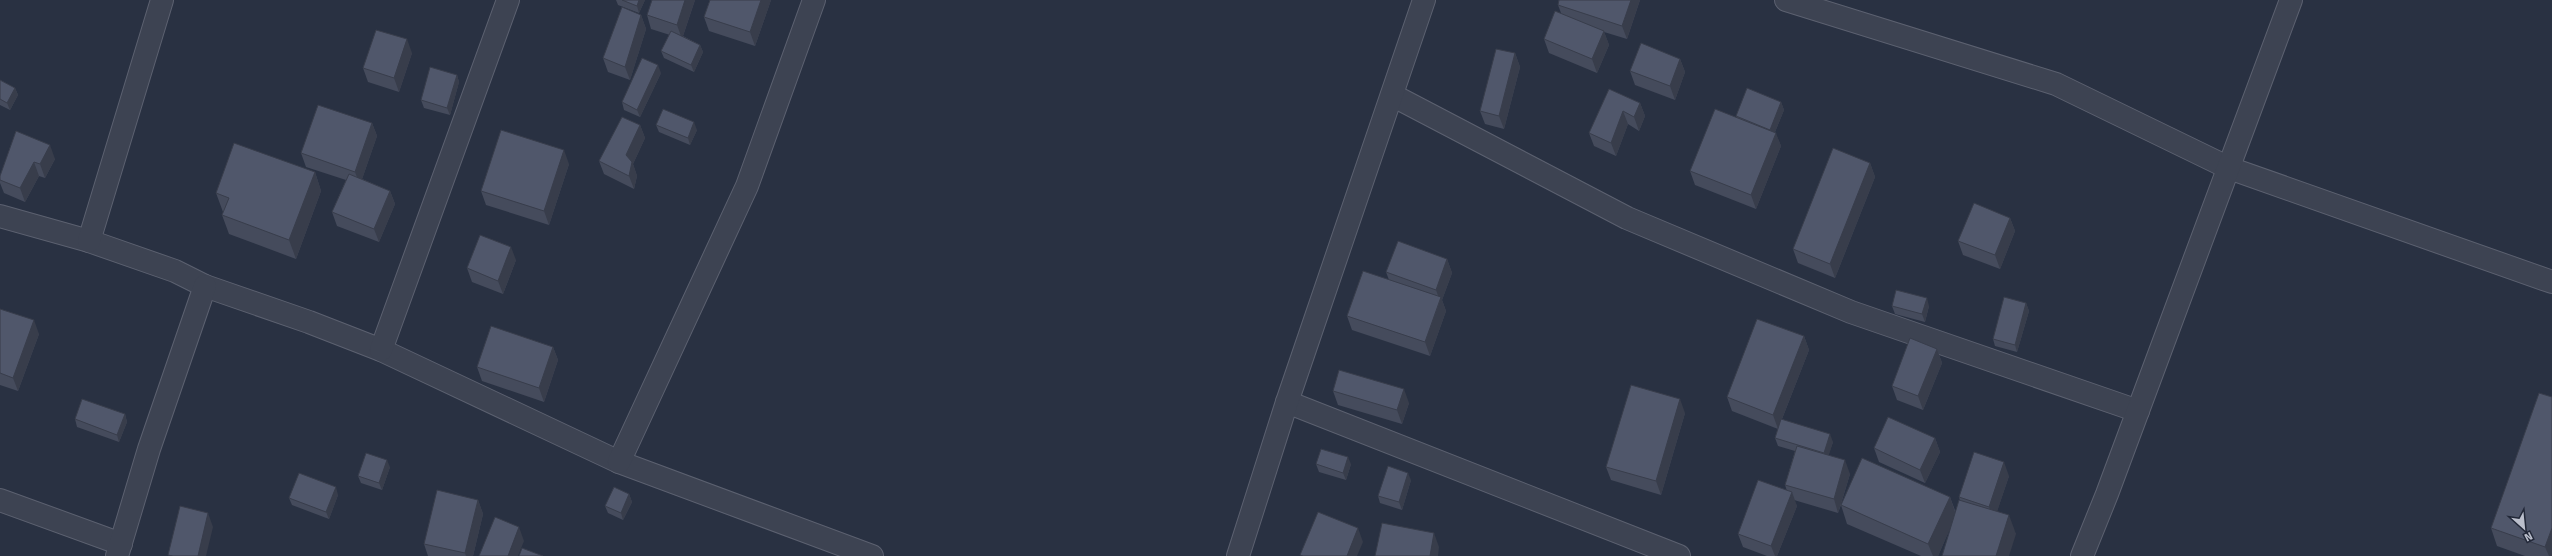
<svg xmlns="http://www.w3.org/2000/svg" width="2552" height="556" font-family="'Fira Sans',sans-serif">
<rect width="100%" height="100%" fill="#293142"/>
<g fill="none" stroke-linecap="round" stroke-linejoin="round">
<defs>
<g id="minor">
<path d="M 1786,0 L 2056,84 L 2229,168 L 2552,282"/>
<path d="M 1392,95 L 1627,218 L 1851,312 L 2138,411"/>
<path d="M 0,216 L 89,241 L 175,271 L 205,286 L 309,322 L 381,350 L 619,462 L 872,556"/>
<path d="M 89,241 L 162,0"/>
<path d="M 381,350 L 508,0"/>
<path d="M 1287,402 L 1679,556"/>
<path d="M 619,462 L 747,186 L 814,0"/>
<path d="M 0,500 L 121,544"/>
<path d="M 117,556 L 149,449 L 205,286"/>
<path d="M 1238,556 L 1287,402 L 1424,0"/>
<path d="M 2082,556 L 2107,494 L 2291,0"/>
</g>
</defs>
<use href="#minor" stroke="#5c6170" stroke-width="24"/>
<use href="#minor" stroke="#3d4352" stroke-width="22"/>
</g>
<g fill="#454b5c">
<path d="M 616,0 L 645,0 L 639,13 L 618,5 Z"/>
<path d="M 695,0 L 683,36 L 700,45 L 703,52 L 694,72 L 664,58 L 661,51 L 670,35 L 651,29 L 647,15 Z"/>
<path d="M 710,0 L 771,0 L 755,46 L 709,31 L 704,17 Z"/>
<path d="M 1559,0 L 1640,0 L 1627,39 L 1604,32 L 1609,45 L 1597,73 L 1549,53 L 1544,39 L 1561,13 L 1558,5 Z"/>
<path d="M 641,15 L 646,29 L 630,80 L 608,72 L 603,58 Z"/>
<path d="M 412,53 L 399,92 L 368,82 L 363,68 Z"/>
<path d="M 1515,53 L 1520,67 L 1504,129 L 1485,124 L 1480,111 Z"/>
<path d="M 1680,59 L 1685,72 L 1675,100 L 1635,85 L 1630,71 Z"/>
<path d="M 661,73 L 640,117 L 624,110 L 622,102 Z"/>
<path d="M 457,75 L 459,82 L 450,115 L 424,108 L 421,100 Z"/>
<path d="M 0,80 L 15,88 L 18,95 L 10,110 L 0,105 Z"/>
<path d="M 1609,89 L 1640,103 L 1645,116 L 1639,131 L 1628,124 L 1616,156 L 1594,146 L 1589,133 Z"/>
<path d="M 1781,102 L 1784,110 L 1775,132 L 1781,146 L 1756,209 L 1695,185 L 1690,171 L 1736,117 L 1736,116 Z"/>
<path d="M 372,123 L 377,136 L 362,179 L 390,191 L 395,204 L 379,242 L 337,226 L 332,212 L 346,180 L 306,167 L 301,153 Z"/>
<path d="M 640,125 L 645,138 L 633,164 L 637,176 L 634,189 L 604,174 L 599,161 Z"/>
<path d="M 656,125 L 697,130 L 690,145 L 659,132 Z"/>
<path d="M 16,131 L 55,159 L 45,178 L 39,176 L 25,202 L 4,193 L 0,183 L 0,176 Z"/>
<path d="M 1870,163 L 1875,177 L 1835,278 L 1798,263 L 1793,249 Z"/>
<path d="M 569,164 L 549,225 L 486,205 L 481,191 Z"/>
<path d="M 315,172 L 321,191 L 296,259 L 229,234 L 222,215 L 224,212 L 223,212 L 216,193 Z"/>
<path d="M 2010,218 L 2015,231 L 2000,269 L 1963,255 L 1958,241 Z"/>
<path d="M 1447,259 L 1452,273 L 1442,300 L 1446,311 L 1430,356 L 1352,330 L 1347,316 L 1389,280 L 1386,272 Z"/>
<path d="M 516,260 L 503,294 L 472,282 L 467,268 Z"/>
<path d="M 2026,303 L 2029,311 L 2017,352 L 1995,346 L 1993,339 Z"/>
<path d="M 1892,306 L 1929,306 L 1925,322 L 1895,314 Z"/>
<path d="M 0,309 L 39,334 L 18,391 L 0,385 Z"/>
<path d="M 1804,336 L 1809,350 L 1782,419 L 1833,442 L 1828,456 L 1850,474 L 1841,504 L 1950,497 L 1956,513 L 1960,501 L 1959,497 L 2009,476 L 1997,511 L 2016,534 L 1951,526 L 1938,556 L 1921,556 L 1847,524 L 1841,505 L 1838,513 L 1794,500 L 1797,506 L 1777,556 L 1767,556 L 1743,547 L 1738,534 L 1787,491 L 1785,485 L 1795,451 L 1778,446 L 1775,438 L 1778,429 L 1732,411 L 1727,397 Z"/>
<path d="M 553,347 L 558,360 L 544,402 L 482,381 L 477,367 Z"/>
<path d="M 1937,349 L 1942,363 L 1923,410 L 1897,400 L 1892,386 Z"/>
<path d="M 1333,391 L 1409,403 L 1402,424 L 1338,405 Z"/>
<path d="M 2552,397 L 2552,556 L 2525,556 L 2497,546 L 2491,528 Z"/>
<path d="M 1685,413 L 1661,495 L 1611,480 L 1606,467 Z"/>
<path d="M 125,414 L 127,422 L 119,442 L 77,427 L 75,419 Z"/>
<path d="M 1935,438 L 1940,452 L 1925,483 L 1879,462 L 1874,448 Z"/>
<path d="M 1316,464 L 1351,464 L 1346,480 L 1319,472 Z"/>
<path d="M 390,467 L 382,490 L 361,483 L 358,476 Z"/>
<path d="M 1411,480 L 1402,510 L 1380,503 L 1378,496 Z"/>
<path d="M 629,494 L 632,502 L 623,520 L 608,513 L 605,506 Z"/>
<path d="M 338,495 L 329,519 L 292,505 L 289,498 Z"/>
<path d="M 478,500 L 483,514 L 473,556 L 428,556 L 424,544 Z"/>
</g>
<g fill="#383d4b">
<path d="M 639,0 L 645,0 L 639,13 L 637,6 Z"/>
<path d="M 685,0 L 695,0 L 682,39 L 677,25 Z"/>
<path d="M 761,0 L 771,0 L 755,46 L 750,32 Z"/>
<path d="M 1631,0 L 1640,0 L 1627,39 L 1622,26 Z"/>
<path d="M 641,15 L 646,29 L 630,80 L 625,67 Z"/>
<path d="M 1604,31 L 1609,45 L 1597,73 L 1592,59 Z"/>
<path d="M 407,39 L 412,53 L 399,92 L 394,78 Z"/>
<path d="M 700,45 L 703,52 L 694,72 L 691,65 Z"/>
<path d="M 1515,53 L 1520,67 L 1504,129 L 1499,116 Z"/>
<path d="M 1680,59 L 1685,72 L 1675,100 L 1670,86 Z"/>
<path d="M 658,65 L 661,73 L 640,117 L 637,110 Z"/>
<path d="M 457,75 L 459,82 L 450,115 L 447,108 Z"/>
<path d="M 15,88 L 18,95 L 10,110 L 7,103 Z"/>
<path d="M 1781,102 L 1784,110 L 1773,137 L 1770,130 Z"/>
<path d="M 1640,103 L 1645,116 L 1639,131 L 1634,117 Z"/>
<path d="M 1623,111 L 1628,124 L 1616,156 L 1611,143 Z"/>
<path d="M 694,122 L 697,130 L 690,145 L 688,138 Z"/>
<path d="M 372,123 L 377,136 L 360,185 L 355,172 Z"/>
<path d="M 640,125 L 645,138 L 633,164 L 637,176 L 634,189 L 629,176 L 626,155 Z"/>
<path d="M 1776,133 L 1781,146 L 1756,209 L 1751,195 Z"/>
<path d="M 50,145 L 55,159 L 45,178 L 40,164 Z"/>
<path d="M 564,150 L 569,164 L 549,225 L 544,211 Z"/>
<path d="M 34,162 L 39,176 L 25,202 L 20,188 Z"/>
<path d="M 1870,163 L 1875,177 L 1835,278 L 1830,264 Z"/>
<path d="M 315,172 L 321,191 L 296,259 L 289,240 Z"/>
<path d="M 390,191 L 395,204 L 379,242 L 374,229 Z"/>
<path d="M 2010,218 L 2015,231 L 2000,269 L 1995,255 Z"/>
<path d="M 511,247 L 516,260 L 503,294 L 498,281 Z"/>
<path d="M 1447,259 L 1452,273 L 1442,300 L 1446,311 L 1430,356 L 1425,342 L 1440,301 L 1436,290 Z"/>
<path d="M 1927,298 L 1929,306 L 1925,322 L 1922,314 Z"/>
<path d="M 2026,303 L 2029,311 L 2017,352 L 2015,345 Z"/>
<path d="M 34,320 L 39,334 L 18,391 L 13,378 Z"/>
<path d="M 1804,336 L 1809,350 L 1778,429 L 1773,415 Z"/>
<path d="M 553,347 L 558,360 L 544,402 L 539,388 Z"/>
<path d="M 1937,349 L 1942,363 L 1923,410 L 1918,396 Z"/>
<path d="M 1404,389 L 1409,403 L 1402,424 L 1397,410 Z"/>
<path d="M 1680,399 L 1685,413 L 1661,495 L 1656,481 Z"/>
<path d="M 125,414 L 127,422 L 119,442 L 117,435 Z"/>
<path d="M 1830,434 L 1833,442 L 1827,461 L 1824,453 Z"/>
<path d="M 1935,438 L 1940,452 L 1925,483 L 1920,470 Z"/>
<path d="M 1348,457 L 1351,464 L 1346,480 L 1343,473 Z"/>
<path d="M 387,460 L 390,467 L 382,490 L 379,483 Z"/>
<path d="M 1845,460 L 1850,474 L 1838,513 L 1834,499 Z"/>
<path d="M 2004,462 L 2009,476 L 1994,521 L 1989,507 Z"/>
<path d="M 1408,473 L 1411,480 L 1402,510 L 1399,502 Z"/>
<path d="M 336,487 L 338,495 L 329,519 L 326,512 Z"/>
<path d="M 1792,492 L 1797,506 L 1777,556 L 1775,556 L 1771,546 Z"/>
<path d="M 629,494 L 632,502 L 623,520 L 621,513 Z"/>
<path d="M 1950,497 L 1956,515 L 1938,556 L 1933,556 L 1928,544 Z"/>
<path d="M 478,500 L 483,514 L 473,556 L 466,556 L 465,553 Z"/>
<path d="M 208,513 L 213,527 L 206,556 L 198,556 Z"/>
<path d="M 2009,515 L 2016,534 L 2009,556 L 1996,556 Z"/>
<path d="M 519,527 L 524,541 L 518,556 L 508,556 Z"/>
<path d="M 1358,528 L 1363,542 L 1357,556 L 1347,556 Z"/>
<path d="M 2552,528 L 2552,556 L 2549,556 L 2545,547 Z"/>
<path d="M 1434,533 L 1439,547 L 1438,556 L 1430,556 Z"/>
</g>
<g fill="#50576b" stroke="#383d4b">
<path d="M 622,0 L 639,0 L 637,6 Z"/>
<path d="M 652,0 L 685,0 L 677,25 L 647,15 Z"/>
<path d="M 710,0 L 761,0 L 750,32 L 704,17 Z"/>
<path d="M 1559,0 L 1631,0 L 1622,26 L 1558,5 Z"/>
<path d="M 622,7 L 641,15 L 625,67 L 603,58 Z"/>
<path d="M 1555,11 L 1604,31 L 1592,59 L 1544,39 Z"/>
<path d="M 376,30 L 407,39 L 394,78 L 363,68 Z"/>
<path d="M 671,31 L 700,45 L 691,65 L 661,51 Z"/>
<path d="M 1641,43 L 1680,59 L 1670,86 L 1630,71 Z"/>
<path d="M 1496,49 L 1515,53 L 1499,116 L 1480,111 Z"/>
<path d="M 642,58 L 658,65 L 637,110 L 622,102 Z"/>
<path d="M 430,67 L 457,75 L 447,108 L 421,100 Z"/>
<path d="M 0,80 L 15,88 L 7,103 L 0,99 Z"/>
<path d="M 1747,88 L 1781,102 L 1770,130 L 1736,116 Z"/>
<path d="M 1609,89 L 1640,103 L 1634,117 L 1623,111 L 1611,143 L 1589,133 Z"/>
<path d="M 318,105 L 372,123 L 355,172 L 301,153 Z"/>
<path d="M 663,109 L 694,122 L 688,138 L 656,125 Z"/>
<path d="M 1715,109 L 1776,133 L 1751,195 L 1690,171 Z"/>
<path d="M 622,117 L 640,125 L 626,155 L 632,162 L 629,176 L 599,161 Z"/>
<path d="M 501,130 L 564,150 L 544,211 L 481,191 Z"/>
<path d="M 16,131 L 50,145 L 40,164 L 34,162 L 20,188 L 0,180 L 0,176 Z"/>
<path d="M 234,143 L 315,172 L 289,240 L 222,215 L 229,198 L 216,193 Z"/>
<path d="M 1833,148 L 1870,163 L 1830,264 L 1793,249 Z"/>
<path d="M 349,174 L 390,191 L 374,229 L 332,212 Z"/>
<path d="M 1974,203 L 2010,218 L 1995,255 L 1958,241 Z"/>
<path d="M 480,235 L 511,247 L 498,281 L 467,268 Z"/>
<path d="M 1398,241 L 1447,259 L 1436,290 L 1386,272 Z"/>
<path d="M 1363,271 L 1441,297 L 1425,342 L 1347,316 Z"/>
<path d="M 1896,290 L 1927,298 L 1922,314 L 1892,306 Z"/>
<path d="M 2004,297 L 2026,303 L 2015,345 L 1993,339 Z"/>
<path d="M 0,309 L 34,320 L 13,378 L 0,373 Z"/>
<path d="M 1757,319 L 1804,336 L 1773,415 L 1727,397 Z"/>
<path d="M 491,326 L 553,347 L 539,388 L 477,367 Z"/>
<path d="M 1910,338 L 1937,349 L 1918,396 L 1892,386 Z"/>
<path d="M 1339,370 L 1404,389 L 1397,410 L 1333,391 Z"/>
<path d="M 1631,385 L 1680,399 L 1656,481 L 1606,467 Z"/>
<path d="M 2539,393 L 2552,397 L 2552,528 L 2545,547 L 2491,528 Z"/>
<path d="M 82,399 L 125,414 L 117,435 L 75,419 Z"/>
<path d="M 1888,417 L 1935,438 L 1920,470 L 1874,448 Z"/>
<path d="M 1781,419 L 1830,434 L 1824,453 L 1775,438 Z"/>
<path d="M 1797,446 L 1845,460 L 1834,499 L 1785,485 Z"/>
<path d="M 1321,449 L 1348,457 L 1343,473 L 1316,464 Z"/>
<path d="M 1974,452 L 2004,462 L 1989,507 L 1959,497 Z"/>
<path d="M 366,453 L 387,460 L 379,483 L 358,476 Z"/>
<path d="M 1862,458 L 1950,497 L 1928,544 L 1841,505 Z"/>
<path d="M 1388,466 L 1408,473 L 1399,502 L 1378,496 Z"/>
<path d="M 299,473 L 336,487 L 326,512 L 289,498 Z"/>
<path d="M 1758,480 L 1792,492 L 1771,546 L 1738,534 Z"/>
<path d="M 614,487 L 629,494 L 621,513 L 605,506 Z"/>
<path d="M 437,490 L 478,500 L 465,553 L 424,544 Z"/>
<path d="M 1959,500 L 2009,515 L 1996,556 L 1942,556 Z"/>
<path d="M 180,506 L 208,513 L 198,556 L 173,556 L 168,555 Z"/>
<path d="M 1318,512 L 1358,528 L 1347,556 L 1303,556 L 1300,555 Z"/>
<path d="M 495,517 L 519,527 L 508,556 L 479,556 Z"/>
<path d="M 1382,523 L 1434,533 L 1430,556 L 1375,556 Z"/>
<path d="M 522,548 L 543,556 L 519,556 Z"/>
</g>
<g transform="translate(2524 528) rotate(153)" stroke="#222838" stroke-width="3" paint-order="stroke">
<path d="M0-3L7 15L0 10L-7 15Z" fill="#bbbfcc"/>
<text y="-6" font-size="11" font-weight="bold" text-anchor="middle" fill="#bbbfcc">N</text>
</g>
</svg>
